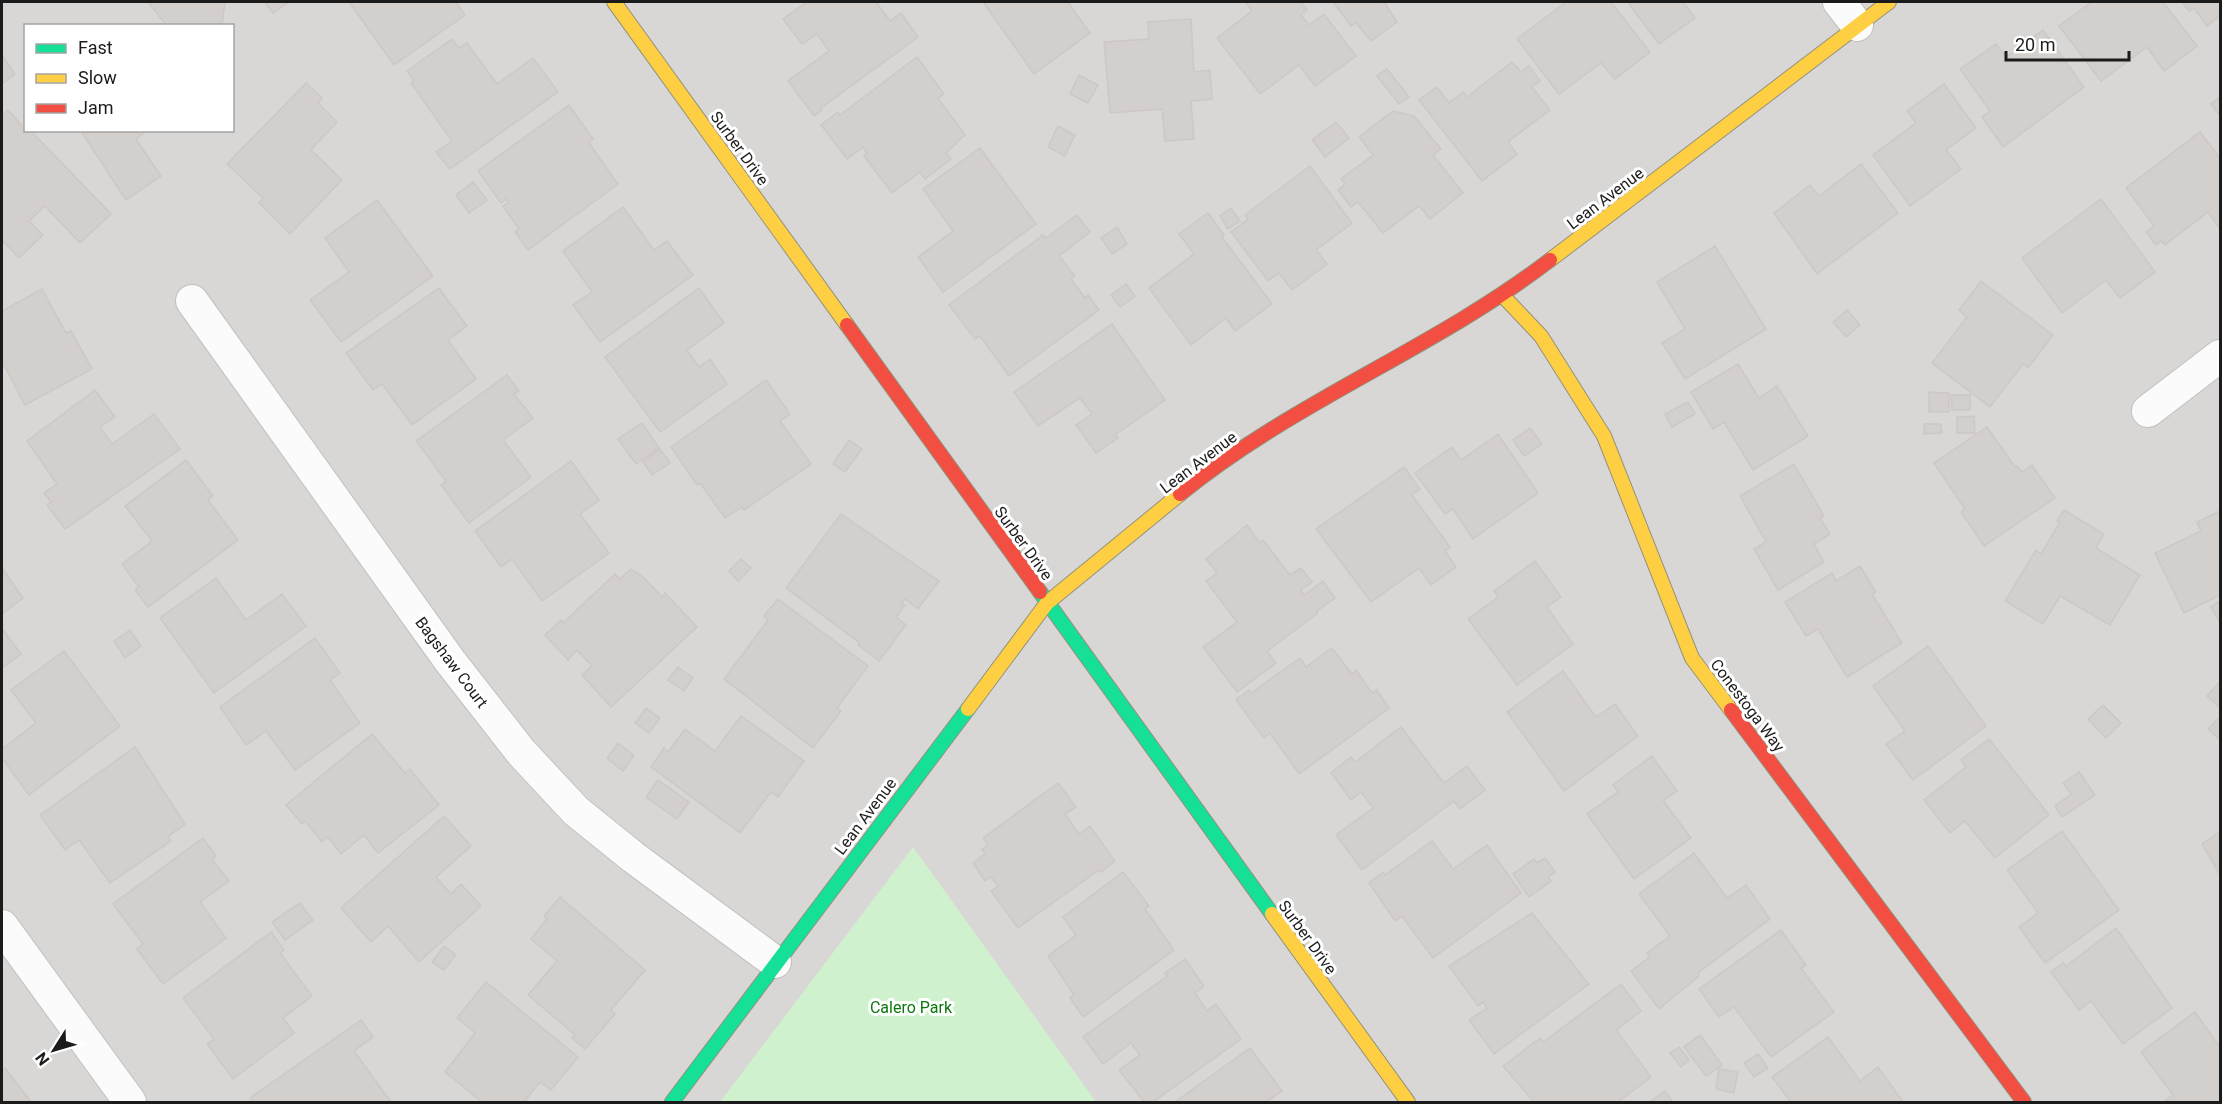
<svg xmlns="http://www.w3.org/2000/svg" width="2222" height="1104" font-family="Roboto,sans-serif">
<rect width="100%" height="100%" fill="#eae7e3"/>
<path fill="#d9d7d5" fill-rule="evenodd" d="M 2,2 L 2220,2 L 2220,1102 L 2,1102 ZM 26,26 L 232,26 L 232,130 L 26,130 Z"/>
<path fill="#d0f1cd" d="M 913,847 L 1096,1102 L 720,1102 Z"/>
<g fill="#d2cfcc" stroke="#cdc8c5" stroke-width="1.5">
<path d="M 148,2 L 225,2 L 222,26 L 167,26 Z"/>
<path d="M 265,2 L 289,2 L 273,13 Z"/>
<path d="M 349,2 L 456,2 L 465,15 L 394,65 Z"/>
<path d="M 807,2 L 876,2 L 890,21 L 901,13 L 918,37 L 821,108 L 822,110 L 814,116 L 788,81 L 829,51 L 817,34 L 802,44 L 783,19 Z"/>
<path d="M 983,2 L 1068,2 L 1090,33 L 1034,74 Z"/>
<path d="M 1245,2 L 1301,2 L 1307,10 L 1301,15 L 1309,25 L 1324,14 L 1356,56 L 1315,86 L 1299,65 L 1260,94 L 1217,38 L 1252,11 Z"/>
<path d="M 1333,2 L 1384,2 L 1397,22 L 1371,41 L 1356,23 L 1351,26 Z"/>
<path d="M 1566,2 L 1611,2 L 1650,52 L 1615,79 L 1601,63 L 1559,94 L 1517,39 Z"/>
<path d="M 1634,2 L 1686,2 L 1684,3 L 1695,18 L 1659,44 L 1629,4 Z"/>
<path d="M 2092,2 L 2163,2 L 2197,46 L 2164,71 L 2147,47 L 2101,81 L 2059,26 Z"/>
<path d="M 2182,2 L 2220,2 L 2220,16 L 2207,26 L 2194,8 L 2189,11 Z"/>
<path d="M 1191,19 L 1194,72 L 1210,70 L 1212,99 L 1191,101 L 1194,139 L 1165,141 L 1162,109 L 1110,113 L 1104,42 L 1149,39 L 1148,22 Z"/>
<path d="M 2043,30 L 2084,87 L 2003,147 L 1982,117 L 1990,111 L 1960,69 L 1996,44 L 2006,57 Z"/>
<path d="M 452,39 L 459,48 L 467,43 L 497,84 L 533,58 L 558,92 L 450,169 L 436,152 L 452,141 L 411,83 L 414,81 L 407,71 Z"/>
<path d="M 2,55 L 15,74 L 2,84 Z"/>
<path d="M 917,57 L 944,94 L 938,98 L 965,135 L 946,153 L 951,159 L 925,179 L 920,172 L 892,193 L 864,156 L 867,153 L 863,147 L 847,159 L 821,125 L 838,112 L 840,115 Z"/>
<path d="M 1512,62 L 1521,72 L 1529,66 L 1540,81 L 1532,87 L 1550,110 L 1508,142 L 1517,154 L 1482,181 L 1419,100 L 1437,87 L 1449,103 L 1463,92 L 1467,97 Z"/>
<path d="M 1387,69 L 1409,97 L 1399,104 L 1377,76 Z"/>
<path d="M 1079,75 L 1098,85 L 1088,103 L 1070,94 Z"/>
<path d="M 306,83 L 322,98 L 318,103 L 337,122 L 311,150 L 342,180 L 290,234 L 259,203 L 263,198 L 227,164 Z"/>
<path d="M 1944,84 L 1976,128 L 1946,150 L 1961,169 L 1910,206 L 1873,155 L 1916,123 L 1907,111 Z"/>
<path d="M 2220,97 L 2220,116 L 2211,104 Z"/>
<path d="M 569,105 L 593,139 L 589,143 L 618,184 L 528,250 L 515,232 L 519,229 L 503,206 L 508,203 L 506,199 L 501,203 L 478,171 Z"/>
<path d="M 8,110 L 26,130 L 30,130 L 111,214 L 80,243 L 45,206 L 29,221 L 43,235 L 19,258 L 2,240 L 2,116 Z"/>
<path d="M 1393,111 L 1414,116 L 1441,149 L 1433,155 L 1463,193 L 1430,219 L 1419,206 L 1383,233 L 1358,202 L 1351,207 L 1338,190 L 1345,184 L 1341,179 L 1373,155 L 1359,137 Z"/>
<path d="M 1336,122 L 1349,138 L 1325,157 L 1312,140 Z"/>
<path d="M 1058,126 L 1075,135 L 1065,156 L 1048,147 Z"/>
<path d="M 80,130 L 148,130 L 136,139 L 161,176 L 126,200 Z"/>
<path d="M 2200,132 L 2220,158 L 2220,229 L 2208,212 L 2165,245 L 2161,241 L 2156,245 L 2146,232 L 2154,226 L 2126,188 Z"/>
<path d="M 980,148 L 1036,224 L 943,292 L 918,257 L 953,231 L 923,189 Z"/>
<path d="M 1861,164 L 1898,213 L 1817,274 L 1774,213 L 1810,185 L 1819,196 Z"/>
<path d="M 1310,166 L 1352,223 L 1316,250 L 1327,264 L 1292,290 L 1279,273 L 1268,281 L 1231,232 L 1248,219 L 1245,215 Z"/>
<path d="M 473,182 L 487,200 L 469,213 L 456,195 Z"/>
<path d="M 2101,199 L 2155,272 L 2120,298 L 2106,280 L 2062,313 L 2022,258 Z"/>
<path d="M 377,200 L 433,276 L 341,342 L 310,300 L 349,272 L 325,238 Z"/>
<path d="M 623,207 L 654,250 L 667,241 L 693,275 L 600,342 L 573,305 L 592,292 L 563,251 Z"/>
<path d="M 1231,208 L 1240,221 L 1228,229 L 1220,216 Z"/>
<path d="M 1208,213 L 1224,235 L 1222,237 L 1272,304 L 1235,331 L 1226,318 L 1191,345 L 1149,288 L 1194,254 L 1179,234 Z"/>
<path d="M 1077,215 L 1090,232 L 1059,256 L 1075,276 L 1071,279 L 1085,298 L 1088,295 L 1099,310 L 1009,376 L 980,336 L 975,339 L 949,305 L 1043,235 L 1046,238 Z"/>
<path d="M 1117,227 L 1127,244 L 1112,254 L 1101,238 Z"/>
<path d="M 1715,246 L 1766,329 L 1685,379 L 1662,343 L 1685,329 L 1657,282 Z"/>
<path d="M 1981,281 L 2053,335 L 2028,368 L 2023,364 L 1990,407 L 1932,363 L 1967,317 L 1959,310 Z"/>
<path d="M 1126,284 L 1135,296 L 1120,307 L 1111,295 Z"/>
<path d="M 439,288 L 467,326 L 448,340 L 476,379 L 412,425 L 382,384 L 373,390 L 346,353 Z"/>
<path d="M 699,288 L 724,323 L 687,350 L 699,367 L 710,359 L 727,384 L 660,432 L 605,357 Z"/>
<path d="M 42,289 L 66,333 L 71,331 L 92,369 L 25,405 L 4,365 L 2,367 L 2,311 Z"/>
<path d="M 1847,310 L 1860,325 L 1846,337 L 1833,322 Z"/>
<path d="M 1112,324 L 1165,400 L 1115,435 L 1118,438 L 1096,453 L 1076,425 L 1092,414 L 1080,398 L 1038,426 L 1014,392 Z"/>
<path d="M 1738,364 L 1759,398 L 1777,386 L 1808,436 L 1753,470 L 1724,422 L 1713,429 L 1691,392 Z"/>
<path d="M 507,375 L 519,391 L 514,394 L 533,418 L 503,440 L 531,477 L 469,523 L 441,485 L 446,481 L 416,441 Z"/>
<path d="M 766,380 L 790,414 L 780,421 L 811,464 L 744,510 L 742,507 L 725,518 L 700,483 L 697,485 L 671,447 Z"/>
<path d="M 95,390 L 115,417 L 100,427 L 112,444 L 154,414 L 180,449 L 65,529 L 47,505 L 51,502 L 44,493 L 57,484 L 27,441 Z"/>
<path d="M 1929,392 L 1949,393 L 1949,412 L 1929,412 Z"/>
<path d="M 1951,395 L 1970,395 L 1970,410 L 1952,410 Z"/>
<path d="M 1688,402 L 1695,414 L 1672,427 L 1665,414 Z"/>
<path d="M 1974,416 L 1975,433 L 1957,433 L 1957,417 Z"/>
<path d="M 642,423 L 659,448 L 636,464 L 618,439 Z"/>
<path d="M 1924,424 L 1941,424 L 1942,433 L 1924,434 Z"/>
<path d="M 1987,427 L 2015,467 L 2017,466 L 2022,472 L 2032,465 L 2055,498 L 1984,546 L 1961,512 L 1965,509 L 1934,463 Z"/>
<path d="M 1530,428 L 1542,444 L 1524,456 L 1513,440 Z"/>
<path d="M 1498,434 L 1538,493 L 1473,539 L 1453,509 L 1445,514 L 1415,473 L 1452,447 L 1461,460 Z"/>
<path d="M 849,440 L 862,449 L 845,472 L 833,464 Z"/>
<path d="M 660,449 L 670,463 L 652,475 L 643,462 Z"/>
<path d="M 186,460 L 213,496 L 208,500 L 238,540 L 148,607 L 135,590 L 139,587 L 122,564 L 152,541 L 125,506 Z"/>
<path d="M 571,461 L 599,500 L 580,514 L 609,553 L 542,601 L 512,559 L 501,567 L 475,531 Z"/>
<path d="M 1794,464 L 1824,516 L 1820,518 L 1830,534 L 1814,544 L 1824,562 L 1778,590 L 1754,549 L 1766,542 L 1740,496 Z"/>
<path d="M 1404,467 L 1420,489 L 1412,495 L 1450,547 L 1445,551 L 1456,567 L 1431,585 L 1419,568 L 1371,602 L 1316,529 Z"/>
<path d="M 2064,510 L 2104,534 L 2096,548 L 2140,575 L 2110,625 L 2060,596 L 2043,624 L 2005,601 L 2036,550 L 2041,554 L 2060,522 L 2057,521 Z"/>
<path d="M 2220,511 L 2220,595 L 2184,613 L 2155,553 L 2201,531 L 2197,522 Z"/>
<path d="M 841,514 L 939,581 L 918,609 L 905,599 L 901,603 L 905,605 L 896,617 L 906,625 L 879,661 L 858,645 L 860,643 L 786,588 Z"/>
<path d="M 1247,525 L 1260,543 L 1263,540 L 1290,575 L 1301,568 L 1312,582 L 1301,590 L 1304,595 L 1323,581 L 1335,598 L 1317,611 L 1318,613 L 1267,651 L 1276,663 L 1237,692 L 1203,647 L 1237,622 L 1206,581 L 1217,573 L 1206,559 Z"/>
<path d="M 741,559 L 751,568 L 738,581 L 729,571 Z"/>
<path d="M 1535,561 L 1561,597 L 1547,607 L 1573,644 L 1517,685 L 1468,619 L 1498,597 L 1494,591 Z"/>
<path d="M 1860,566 L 1876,592 L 1872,594 L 1902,643 L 1847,677 L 1818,629 L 1806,636 L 1785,602 L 1832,573 L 1836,581 Z"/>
<path d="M 2,568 L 23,598 L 2,614 Z"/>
<path d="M 631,569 L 643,577 L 662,597 L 665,593 L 697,627 L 611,707 L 582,675 L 592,666 L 577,650 L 568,660 L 545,635 L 561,620 L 563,623 L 615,574 L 620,579 Z"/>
<path d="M 216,578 L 246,620 L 282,594 L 306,626 L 214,693 L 160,618 Z"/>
<path d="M 778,599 L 868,666 L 837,708 L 841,711 L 813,748 L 724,679 L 768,620 L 764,616 Z"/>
<path d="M 2220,601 L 2220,623 L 2211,607 Z"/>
<path d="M 2,628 L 21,654 L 2,668 Z"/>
<path d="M 130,630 L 141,646 L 125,658 L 114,641 Z"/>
<path d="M 315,638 L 340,673 L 330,680 L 360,723 L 295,770 L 266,731 L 246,745 L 220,707 Z"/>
<path d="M 1928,646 L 1986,726 L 1913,780 L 1886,744 L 1905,731 L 1873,686 Z"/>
<path d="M 1332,648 L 1352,674 L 1356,670 L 1372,693 L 1377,690 L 1389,708 L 1299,774 L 1270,733 L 1264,738 L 1236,700 L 1249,690 L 1251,693 L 1300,658 L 1306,667 Z"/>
<path d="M 64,651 L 120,726 L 29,795 L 2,758 L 2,749 L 36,723 L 11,690 Z"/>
<path d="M 678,667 L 693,678 L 684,691 L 668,680 Z"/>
<path d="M 1563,671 L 1596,717 L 1615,704 L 1638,736 L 1564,791 L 1507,712 Z"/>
<path d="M 2220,682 L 2220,708 L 2207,696 Z"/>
<path d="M 2103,705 L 2121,723 L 2106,738 L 2088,719 Z"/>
<path d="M 646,708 L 660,718 L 649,733 L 635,723 Z"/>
<path d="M 741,716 L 804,761 L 778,797 L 771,792 L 740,833 L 651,767 L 664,748 L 668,752 L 685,729 L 715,751 Z"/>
<path d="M 2220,717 L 2220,740 L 2208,729 Z"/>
<path d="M 1401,727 L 1444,783 L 1467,766 L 1485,790 L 1460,809 L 1454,801 L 1362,870 L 1336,835 L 1373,808 L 1361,792 L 1351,800 L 1331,773 L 1351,757 L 1355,762 Z"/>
<path d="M 372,734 L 405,773 L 410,769 L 439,805 L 378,853 L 364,835 L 341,854 L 328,837 L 322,842 L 305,821 L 302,824 L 286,805 Z"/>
<path d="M 1989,739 L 2049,815 L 1995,858 L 1965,821 L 1950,833 L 1924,800 L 1966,767 L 1961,760 Z"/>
<path d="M 618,743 L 634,756 L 623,771 L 607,758 Z"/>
<path d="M 135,747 L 185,824 L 168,837 L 171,841 L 110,883 L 79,840 L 65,850 L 40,815 Z"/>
<path d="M 1652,756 L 1677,791 L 1663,800 L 1691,838 L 1634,879 L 1587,814 L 1618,792 L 1613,785 Z"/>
<path d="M 2079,772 L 2095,795 L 2062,817 L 2055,806 L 2071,794 L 2063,783 Z"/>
<path d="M 658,780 L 689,802 L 677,819 L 646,797 Z"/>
<path d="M 1058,783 L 1076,807 L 1065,814 L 1079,834 L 1090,826 L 1115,861 L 1101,872 L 1099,870 L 1018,928 L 991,891 L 998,886 L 991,877 L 985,881 L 973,863 L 985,854 L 982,849 L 988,845 L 983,838 Z"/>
<path d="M 444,816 L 471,846 L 436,877 L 451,894 L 461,884 L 481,906 L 419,962 L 388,926 L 371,942 L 341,908 Z"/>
<path d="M 2062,831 L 2119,910 L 2045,963 L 2019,927 L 2038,913 L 2007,870 Z"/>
<path d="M 2220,832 L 2220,875 L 2202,844 Z"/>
<path d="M 203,838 L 216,856 L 212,859 L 229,881 L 200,902 L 226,938 L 163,984 L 137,949 L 143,944 L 113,904 Z"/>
<path d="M 1432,841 L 1453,869 L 1487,845 L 1521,893 L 1433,958 L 1402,916 L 1395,921 L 1369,883 L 1383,872 L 1385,875 Z"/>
<path d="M 1694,853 L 1727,898 L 1746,885 L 1770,919 L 1698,973 L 1699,976 L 1659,1009 L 1631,971 L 1650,957 L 1647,953 L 1670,936 L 1639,894 Z"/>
<path d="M 1545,858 L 1555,872 L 1548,877 L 1551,881 L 1529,897 L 1513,874 L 1534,859 L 1537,863 Z"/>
<path d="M 1123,872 L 1149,906 L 1145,909 L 1174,950 L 1083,1017 L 1070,998 L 1074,995 L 1048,956 L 1076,935 L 1063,917 Z"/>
<path d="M 560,897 L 645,970 L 611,1010 L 615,1014 L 585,1049 L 572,1038 L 575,1035 L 528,995 L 557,961 L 531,939 L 547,919 L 544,916 Z"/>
<path d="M 300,903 L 313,920 L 285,940 L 272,922 Z"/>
<path d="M 1532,913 L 1589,984 L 1494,1054 L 1469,1020 L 1487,1008 L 1483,1002 L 1478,1006 L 1449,966 Z"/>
<path d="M 2116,928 L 2172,1008 L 2123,1044 L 2091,1001 L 2079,1010 L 2051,972 L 2063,963 L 2066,966 Z"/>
<path d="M 1781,930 L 1806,965 L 1801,968 L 1834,1012 L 1771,1057 L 1734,1007 L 1719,1017 L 1699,989 Z"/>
<path d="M 271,932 L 284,950 L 280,953 L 312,996 L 283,1018 L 294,1033 L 233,1079 L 207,1044 L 214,1039 L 183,998 Z"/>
<path d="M 444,946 L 456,955 L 444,970 L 432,962 Z"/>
<path d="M 1185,959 L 1204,986 L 1195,993 L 1207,1011 L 1216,1004 L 1241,1039 L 1153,1102 L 1144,1102 L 1119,1070 L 1140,1055 L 1131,1043 L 1103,1064 L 1083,1037 L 1167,976 L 1165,973 Z"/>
<path d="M 486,982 L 578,1057 L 551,1090 L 540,1082 L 524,1102 L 482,1102 L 445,1072 L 475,1033 L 457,1018 Z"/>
<path d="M 1621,984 L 1641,1011 L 1616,1030 L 1651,1077 L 1618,1102 L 1534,1102 L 1503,1066 L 1540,1038 L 1543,1042 Z"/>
<path d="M 2195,1012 L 2220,1047 L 2220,1102 L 2163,1102 L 2173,1095 L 2141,1052 Z"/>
<path d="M 361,1020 L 373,1037 L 354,1051 L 391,1102 L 254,1102 L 250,1098 Z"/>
<path d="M 1700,1035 L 1722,1065 L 1706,1076 L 1684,1047 Z"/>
<path d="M 1828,1037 L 1860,1081 L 1878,1067 L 1903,1102 L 1791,1102 L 1772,1077 Z"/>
<path d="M 1679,1047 L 1689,1060 L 1681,1067 L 1670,1053 Z"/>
<path d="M 1250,1048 L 1282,1091 L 1266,1102 L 1175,1102 Z"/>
<path d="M 1758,1054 L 1768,1068 L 1754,1077 L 1744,1063 Z"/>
<path d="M 5,1068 L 31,1102 L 2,1102 L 2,1071 Z"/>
<path d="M 1719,1069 L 1738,1072 L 1734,1093 L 1716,1089 Z"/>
<path d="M 1665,1091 L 1673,1102 L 1649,1102 Z"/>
</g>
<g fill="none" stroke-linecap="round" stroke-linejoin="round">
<defs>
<g id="street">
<path d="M 1839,2 L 1857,25"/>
<path d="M 192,301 L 450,661 L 521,752 L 576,811 L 633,857 L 775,962"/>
<path d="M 2148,411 L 2220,356"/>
<path d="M 2,926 L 130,1102"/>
</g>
<g id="fast">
<path d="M 1040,592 L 1272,914"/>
<path d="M 672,1102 L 968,709"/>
</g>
<g id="slow">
<path d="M 614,2 L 847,325"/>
<path d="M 1550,260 L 1889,2"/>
<path d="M 1503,296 L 1541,336 L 1604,436 L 1692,658 L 1731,710"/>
<path d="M 968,709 L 1047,603 L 1180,494"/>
<path d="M 1272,914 L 1408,1102"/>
</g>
<g id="jam">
<path d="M 847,325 L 1040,592"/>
<path d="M 1180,494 C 1294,401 1434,349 1550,260"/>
<path d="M 1731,710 L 2024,1102"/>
</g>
</defs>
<use href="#street" stroke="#c2c1bf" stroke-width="34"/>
<use href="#fast" stroke="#93927c" stroke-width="16"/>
<use href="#slow" stroke="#93927c" stroke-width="16"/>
<use href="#jam" stroke="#93927c" stroke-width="16"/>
<use href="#street" stroke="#fcfbfb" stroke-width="32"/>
<use href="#fast" stroke="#16e098" stroke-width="14"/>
<use href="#slow" stroke="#ffcf43" stroke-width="14"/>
<use href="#jam" stroke="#f24e42" stroke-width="14"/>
</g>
<g text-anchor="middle" stroke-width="6" stroke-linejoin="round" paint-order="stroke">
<g font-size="16" fill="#1b1b1b" stroke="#fff">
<text transform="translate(740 148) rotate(54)" y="6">Surber Drive</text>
<text transform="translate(1605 198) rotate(-37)" y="6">Lean Avenue</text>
<text transform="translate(1198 462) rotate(-37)" y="6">Lean Avenue</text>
<text transform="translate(1024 543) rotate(54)" y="6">Surber Drive</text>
<text transform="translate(452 662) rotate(53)" y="6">Bagshaw Court</text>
<text transform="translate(1748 705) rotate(53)" y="6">Conestoga Way</text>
<text transform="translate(865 816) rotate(-53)" y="6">Lean Avenue</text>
<text transform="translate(1308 937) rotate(54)" y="6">Surber Drive</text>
</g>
<g font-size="16" fill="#0a780c" stroke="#fff">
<text x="911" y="1013">Calero Park</text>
</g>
</g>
<rect width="2222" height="1104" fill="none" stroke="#1b1b1b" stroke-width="6"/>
<rect x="24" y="24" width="210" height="108" fill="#ffffff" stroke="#a4a4a4" stroke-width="1.5"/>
<rect x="36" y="44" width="30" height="9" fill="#16e098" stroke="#a4a4a4" stroke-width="1.5"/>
<text x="78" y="54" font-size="18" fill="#1b1b1b">Fast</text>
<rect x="36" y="74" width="30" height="9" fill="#ffcf43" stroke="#a4a4a4" stroke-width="1.5"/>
<text x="78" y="84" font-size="18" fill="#1b1b1b">Slow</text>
<rect x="36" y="104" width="30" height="9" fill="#f24e42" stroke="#a4a4a4" stroke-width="1.5"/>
<text x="78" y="114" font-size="18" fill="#1b1b1b">Jam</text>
<g transform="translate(54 1050) rotate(233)" stroke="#ffffff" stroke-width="4.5" paint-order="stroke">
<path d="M0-4.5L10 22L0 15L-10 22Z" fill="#1b1b1b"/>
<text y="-9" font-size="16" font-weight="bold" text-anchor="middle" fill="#1b1b1b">N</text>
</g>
<path d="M2006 51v9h123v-9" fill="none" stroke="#1b1b1b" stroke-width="3"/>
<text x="2015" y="51" font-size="18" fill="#1b1b1b" stroke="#ffffff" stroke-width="4.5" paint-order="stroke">20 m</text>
</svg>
